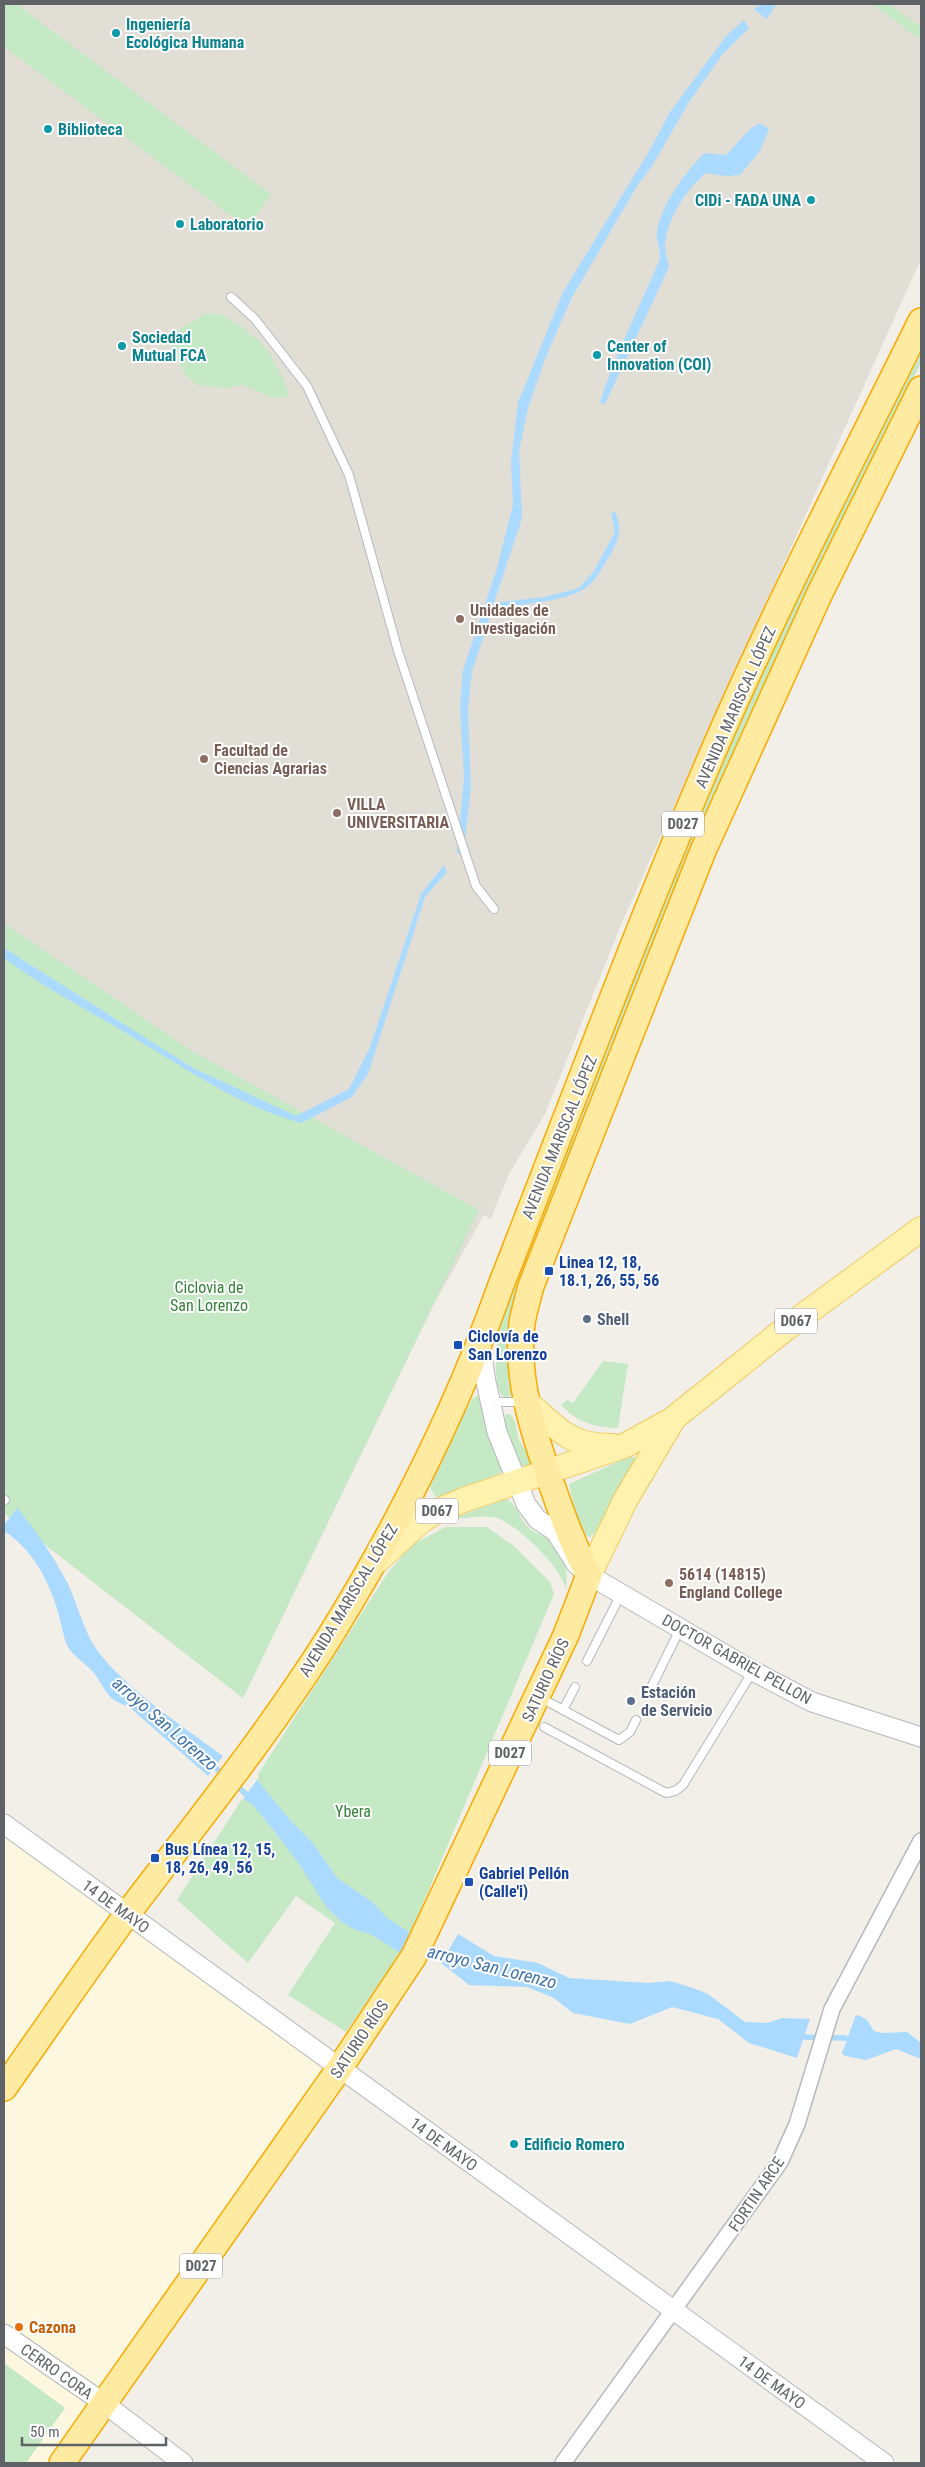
<svg xmlns="http://www.w3.org/2000/svg" width="925" height="2467" font-family="'Roboto Condensed',sans-serif">
<rect width="100%" height="100%" fill="#f1efe8"/>
<path fill="#fef7e0" d="M 4,1823 L 342,2068 L 63,2463 L 4,2463 Z"/>
<path fill="#e1ded6" d="M 4,4 L 921,4 L 921,259 L 620,927 L 545,1114 L 509,1174 L 491,1219 L 484,1215 L 433,1306 L 243,1698 L 4,1513 Z"/>
<g fill="#c5e8c5">
<path d="M 4,4 L 16,4 L 271,194 L 248,228 L 4,47 Z"/>
<path d="M 872,4 L 889,4 L 921,27 L 921,40 Z"/>
<path d="M 207,313 L 224,315 L 260,341 L 270,354 L 285,383 L 289,397 L 273,398 L 243,385 L 228,388 L 196,385 L 184,373 L 170,343 L 180,329 Z"/>
<path d="M 921,346 L 921,363 L 818,571 L 751,715 L 627,1014 L 551,1207 L 514,1389 L 509,1397 L 504,1397 C 488,1386 500,1326 504,1310 C 582,1109 657,908 744,712 C 798,588 861,467 921,346 Z"/>
<path d="M 4,923 L 192,1051 L 479,1210 L 243,1698 L 4,1513 Z"/>
<path d="M 603,1361 L 628,1364 L 618,1428 C 594,1427 578,1423 561,1405 L 567,1400 L 573,1403 Z"/>
<path d="M 479,1395 L 503,1472 L 440,1497 L 435,1496 L 430,1487 L 467,1408 L 473,1398 Z"/>
<path d="M 506,1414 L 510,1414 C 517,1420 516,1432 519,1440 C 523,1449 532,1454 531,1464 L 521,1468 C 515,1456 499,1426 506,1414 Z"/>
<path d="M 631,1456 L 636,1459 L 596,1532 L 590,1537 L 584,1535 L 578,1526 L 569,1484 Z"/>
<path d="M 503,1500 L 507,1499 C 517,1505 520,1519 528,1527 C 534,1533 542,1535 549,1539 C 566,1549 568,1571 566,1589 C 561,1567 515,1521 493,1517 C 480,1515 467,1519 454,1518 Z"/>
<path d="M 446,1527 L 487,1527 L 515,1547 L 550,1582 L 554,1594 L 414,1925 L 392,1965 L 346,2032 L 288,1995 L 335,1923 L 296,1896 L 248,1963 L 177,1900 L 387,1574 L 411,1545 Z"/>
<path d="M 4,2363 L 65,2408 L 26,2463 L 4,2463 Z"/>
</g>
<g fill="#aadaff">
<path d="M 762,4 L 777,4 L 766,19 L 754,9 Z"/>
<path d="M 744,20 L 749,28 L 722,55 L 689,102 L 652,166 L 637,186 L 571,299 L 545,359 L 528,408 L 519,451 L 522,518 L 494,603 L 545,597 L 579,588 L 594,571 L 615,532 L 611,513 L 615,512 C 623,528 619,540 610,555 C 603,567 596,581 584,589 C 564,602 517,605 493,608 L 472,671 L 468,709 L 471,787 L 463,856 L 457,853 L 464,778 L 460,708 L 463,670 L 497,568 L 513,505 L 511,462 L 518,403 L 563,292 L 651,148 L 670,112 L 727,35 Z"/>
<path d="M 760,123 L 769,129 L 760,151 L 740,175 L 726,176 L 706,173 C 686,190 668,217 665,244 C 664,251 668,260 669,267 L 605,404 L 600,403 C 616,351 639,310 659,261 C 663,252 655,241 657,231 C 662,203 685,174 704,153 L 726,155 L 750,129 Z"/>
<path d="M 444,865 L 447,872 L 425,897 L 368,1074 L 352,1097 L 301,1123 C 239,1106 185,1068 131,1036 C 88,1010 44,988 4,958 L 4,948 L 193,1068 L 296,1116 L 349,1089 L 370,1047 L 421,894 Z"/>
<path d="M 17,1508 C 36,1531 54,1557 68,1584 C 77,1603 82,1625 93,1644 C 117,1683 185,1728 223,1756 L 208,1776 L 128,1706 C 106,1700 106,1689 94,1673 C 86,1663 72,1656 67,1645 C 63,1635 61,1622 58,1612 C 49,1580 32,1549 4,1531 L 4,1525 Z"/>
<path d="M 254,1776 L 290,1820 L 313,1843 L 337,1878 L 371,1901 L 386,1917 L 413,1935 L 402,1954 L 370,1934 L 356,1930 L 342,1922 L 327,1908 L 300,1865 L 272,1828 L 252,1804 L 240,1797 Z"/>
<path d="M 458,1934 L 494,1956 L 538,1963 L 569,1978 L 648,1983 L 670,1981 L 693,1988 L 708,1994 L 745,2022 L 767,2023 L 783,2018 L 810,2019 L 797,2058 L 749,2043 L 718,2019 L 672,2007 L 630,2024 L 573,2013 L 554,1998 L 527,1987 L 469,1985 L 441,1963 Z"/>
<path d="M 858,2015 L 867,2020 L 874,2031 L 882,2033 L 907,2032 L 921,2043 L 921,2059 L 896,2049 L 866,2060 L 845,2056 L 835,2048 L 843,2020 Z"/>
</g>
<g fill="#f1efe8">
<path d="M 256,1773 L 259,1777 L 242,1801 L 238,1795 L 253,1774 Z"/>
<path d="M 857,2012 L 841,2056 L 832,2048 L 840,2020 Z"/>
</g>
<g fill="none" stroke-linecap="round" stroke-linejoin="round">
<g stroke="#aadaff" stroke-width="5.5">
<path d="M 209,1762 L 225,1776"/>
<path d="M 234,1783 L 249,1797"/>
<path d="M 423,1950 L 452,1960"/>
<path d="M 797,2037 L 845,2038"/>
</g>
<defs>
<g id="service">
<path d="M 231,297 L 255,319 L 307,386 L 349,475 L 398,651 L 467,859 L 476,886 L 494,909"/>
<path d="M 490,1402 L 523,1402"/>
<path d="M 4,1501 L 5,1500"/>
<path d="M 587,1661 L 621,1594"/>
<path d="M 648,1694 L 680,1629"/>
<path d="M 539,1697 L 619,1740 L 630,1732 L 636,1720"/>
<path d="M 563,1710 L 575,1687"/>
<path d="M 544,1727 L 666,1793 L 675,1791 L 683,1785 L 753,1671"/>
</g>
<path id="minor" d="M 563,2463 L 780,2162 L 797,2124 L 832,2009 L 921,1841"/>
<g id="tertiary">
<path d="M 480,1343 L 486,1382 L 497,1432 L 526,1504 L 537,1519 L 555,1531 L 577,1565 L 589,1575 L 753,1671 L 812,1702 L 921,1737"/>
<path d="M 4,1824 L 884,2463"/>
<path d="M 4,2334 L 105,2404 L 183,2463"/>
</g>
<g id="primary">
<path d="M 526,1402 C 559,1428 566,1446 613,1446"/>
<path d="M 377,1561 L 421,1521 L 435,1512 L 466,1499 L 624,1446 L 668,1422"/>
<path d="M 589,1575 L 626,1499 L 674,1418 L 785,1329 L 921,1229"/>
</g>
<g id="trunk">
<path d="M 4,2088 C 45,2030 86,1970 128,1913 C 197,1822 269,1733 330,1636 C 398,1526 458,1407 501,1285 C 575,1097 645,906 727,720 C 787,585 856,453 921,321"/>
<path d="M 62,2463 L 339,2069 L 414,1956 L 566,1635 L 589,1575 C 574,1548 564,1520 554,1491 C 535,1438 515,1380 522,1323 C 524,1311 528,1298 531,1286 L 703,851 L 819,595 L 921,389"/>
</g>
</defs>
<use href="#service" stroke="#b5b8bc" stroke-width="10"/>
<use href="#minor" stroke="#b5b8bc" stroke-width="18"/>
<use href="#tertiary" stroke="#b5b8bc" stroke-width="21"/>
<use href="#primary" stroke="#f2c960" stroke-width="26"/>
<use href="#trunk" stroke="#f9ab00" stroke-width="28"/>
<use href="#service" stroke="#fff" stroke-width="8"/>
<use href="#minor" stroke="#fff" stroke-width="15"/>
<use href="#tertiary" stroke="#fff" stroke-width="19"/>
<use href="#primary" stroke="#fff2af" stroke-width="24"/>
<use href="#trunk" stroke="#feeaa1" stroke-width="25"/>
</g>
<g fill="#0f9aa8" stroke="#fff" stroke-width="2">
<circle cx="116" cy="33" r="5"/>
<circle cx="48" cy="129" r="5"/>
<circle cx="811" cy="200" r="5"/>
<circle cx="180" cy="224" r="5"/>
<circle cx="122" cy="346" r="5"/>
<circle cx="597" cy="355" r="5"/>
<circle cx="514" cy="2144" r="5"/>
</g>
<g fill="#8d6e63" stroke="#fff" stroke-width="2">
<circle cx="460" cy="619" r="5"/>
<circle cx="204" cy="759" r="5"/>
<circle cx="337" cy="813" r="5"/>
<circle cx="669" cy="1583" r="5"/>
</g>
<g fill="#1a4fb4" stroke="#fff" stroke-width="2">
<rect x="544" y="1266" width="10" height="10" rx="2.5"/>
<rect x="453" y="1340" width="10" height="10" rx="2.5"/>
<rect x="150" y="1853" width="10" height="10" rx="2.5"/>
<rect x="464" y="1877" width="10" height="10" rx="2.5"/>
</g>
<g fill="#5c6f8a" stroke="#fff" stroke-width="2">
<circle cx="587" cy="1319" r="5"/>
<circle cx="631" cy="1701" r="5"/>
</g>
<circle fill="#e8710a" stroke="#fff" stroke-width="2" cx="19" cy="2327" r="5"/>
<g text-anchor="middle" stroke-width="4" stroke-linejoin="round" paint-order="stroke">
<g fill="#fff" stroke="#8f9295" stroke-width="1">
<rect x="662" y="811.5" width="42" height="25" rx="4"/>
<rect x="775" y="1308.5" width="42" height="25" rx="4"/>
<rect x="416" y="1498.5" width="42" height="25" rx="4"/>
<rect x="489" y="1740.5" width="42" height="25" rx="4"/>
<rect x="180" y="2253.5" width="42" height="25" rx="4"/>
</g>
<g font-size="15" font-weight="bold" fill="#5f6368">
<text x="683" y="829">D027</text>
<text x="796" y="1326">D067</text>
<text x="437" y="1516">D067</text>
<text x="510" y="1758">D027</text>
<text x="201" y="2271">D027</text>
</g>
<g font-size="16" font-weight="bold" fill="#0d838f" stroke="#fff" text-anchor="start">
<text x="126" y="30">Ingeniería<tspan x="126" dy="18">Ecológica Humana</tspan></text>
<text x="58" y="135">Biblioteca</text>
<text x="801" y="206" text-anchor="end">CIDi - FADA UNA</text>
<text x="190" y="230">Laboratorio</text>
<text x="132" y="343">Sociedad<tspan x="132" dy="18">Mutual FCA</tspan></text>
<text x="607" y="352">Center of<tspan x="607" dy="18">Innovation (COI)</tspan></text>
<text x="524" y="2150">Edificio Romero</text>
</g>
<g font-size="16" font-weight="bold" fill="#785e54" stroke="#fff" text-anchor="start">
<text x="470" y="616">Unidades de<tspan x="470" dy="18">Investigación</tspan></text>
<text x="214" y="756">Facultad de<tspan x="214" dy="18">Ciencias Agrarias</tspan></text>
<text x="347" y="810">VILLA<tspan x="347" dy="18">UNIVERSITARIA</tspan></text>
<text x="679" y="1580">5614 (14815)<tspan x="679" dy="18">England College</tspan></text>
</g>
<g font-size="16" fill="#5f6368" stroke="#fff">
<text transform="translate(735 707) rotate(-66)" y="6">AVENIDA MARISCAL LÓPEZ</text>
<text transform="translate(559 1137) rotate(-68)" y="6">AVENIDA MARISCAL LÓPEZ</text>
<text transform="translate(348 1600) rotate(-59)" y="6">AVENIDA MARISCAL LÓPEZ</text>
<text transform="translate(737 1659) rotate(29)" y="6">DOCTOR GABRIEL PELLON</text>
<text transform="translate(545 1680) rotate(-65)" y="6">SATURIO RÍOS</text>
<text transform="translate(116 1906) rotate(36)" y="6">14 DE MAYO</text>
<text transform="translate(359 2039) rotate(-56)" y="6">SATURIO RÍOS</text>
<text transform="translate(444 2144) rotate(36)" y="6">14 DE MAYO</text>
<text transform="translate(756 2194) rotate(-56)" y="6">FORTIN ARCE</text>
<text transform="translate(57 2371) rotate(35)" y="6">CERRO CORA</text>
<text transform="translate(772 2382) rotate(36)" y="6">14 DE MAYO</text>
</g>
<g font-size="16" font-weight="bold" fill="#164399" stroke="#fff" text-anchor="start">
<text x="559" y="1268">Linea 12, 18,<tspan x="559" dy="18">18.1, 26, 55, 56</tspan></text>
<text x="468" y="1342">Ciclovía de<tspan x="468" dy="18">San Lorenzo</tspan></text>
<text x="165" y="1855">Bus Línea 12, 15,<tspan x="165" dy="18">18, 26, 49, 56</tspan></text>
<text x="479" y="1879">Gabriel Pellón<tspan x="479" dy="18">(Calle'i)</tspan></text>
</g>
<g font-size="16" fill="#348238" stroke="#fff">
<text x="209" y="1293">Ciclovia de<tspan x="209" dy="18">San Lorenzo</tspan></text>
<text x="353" y="1817">Ybera</text>
</g>
<g font-size="16" font-weight="bold" fill="#4e5e75" stroke="#fff" text-anchor="start">
<text x="597" y="1325">Shell</text>
<text x="641" y="1698">Estación<tspan x="641" dy="18">de Servicio</tspan></text>
</g>
<g font-size="16" font-weight="bold" fill="#c56008" stroke="#fff" text-anchor="start">
<text x="29" y="2333">Cazona</text>
</g>
<g font-size="18" font-style="italic" fill="#4174aa" stroke="#fff">
<text transform="translate(165 1724) rotate(41)" y="6">arroyo San Lorenzo</text>
<text transform="translate(492 1967) rotate(14)" y="6">arroyo San Lorenzo</text>
</g>
</g>
<rect width="925" height="2467" fill="none" stroke="#5f6368" stroke-width="10"/>
<path d="M22 2437v8h144v-8" fill="none" stroke="#5f6368" stroke-width="2.5"/>
<text x="30" y="2437" font-size="15" fill="#5f6368" stroke="#ffffff" stroke-width="4" paint-order="stroke">50 m</text>
</svg>
